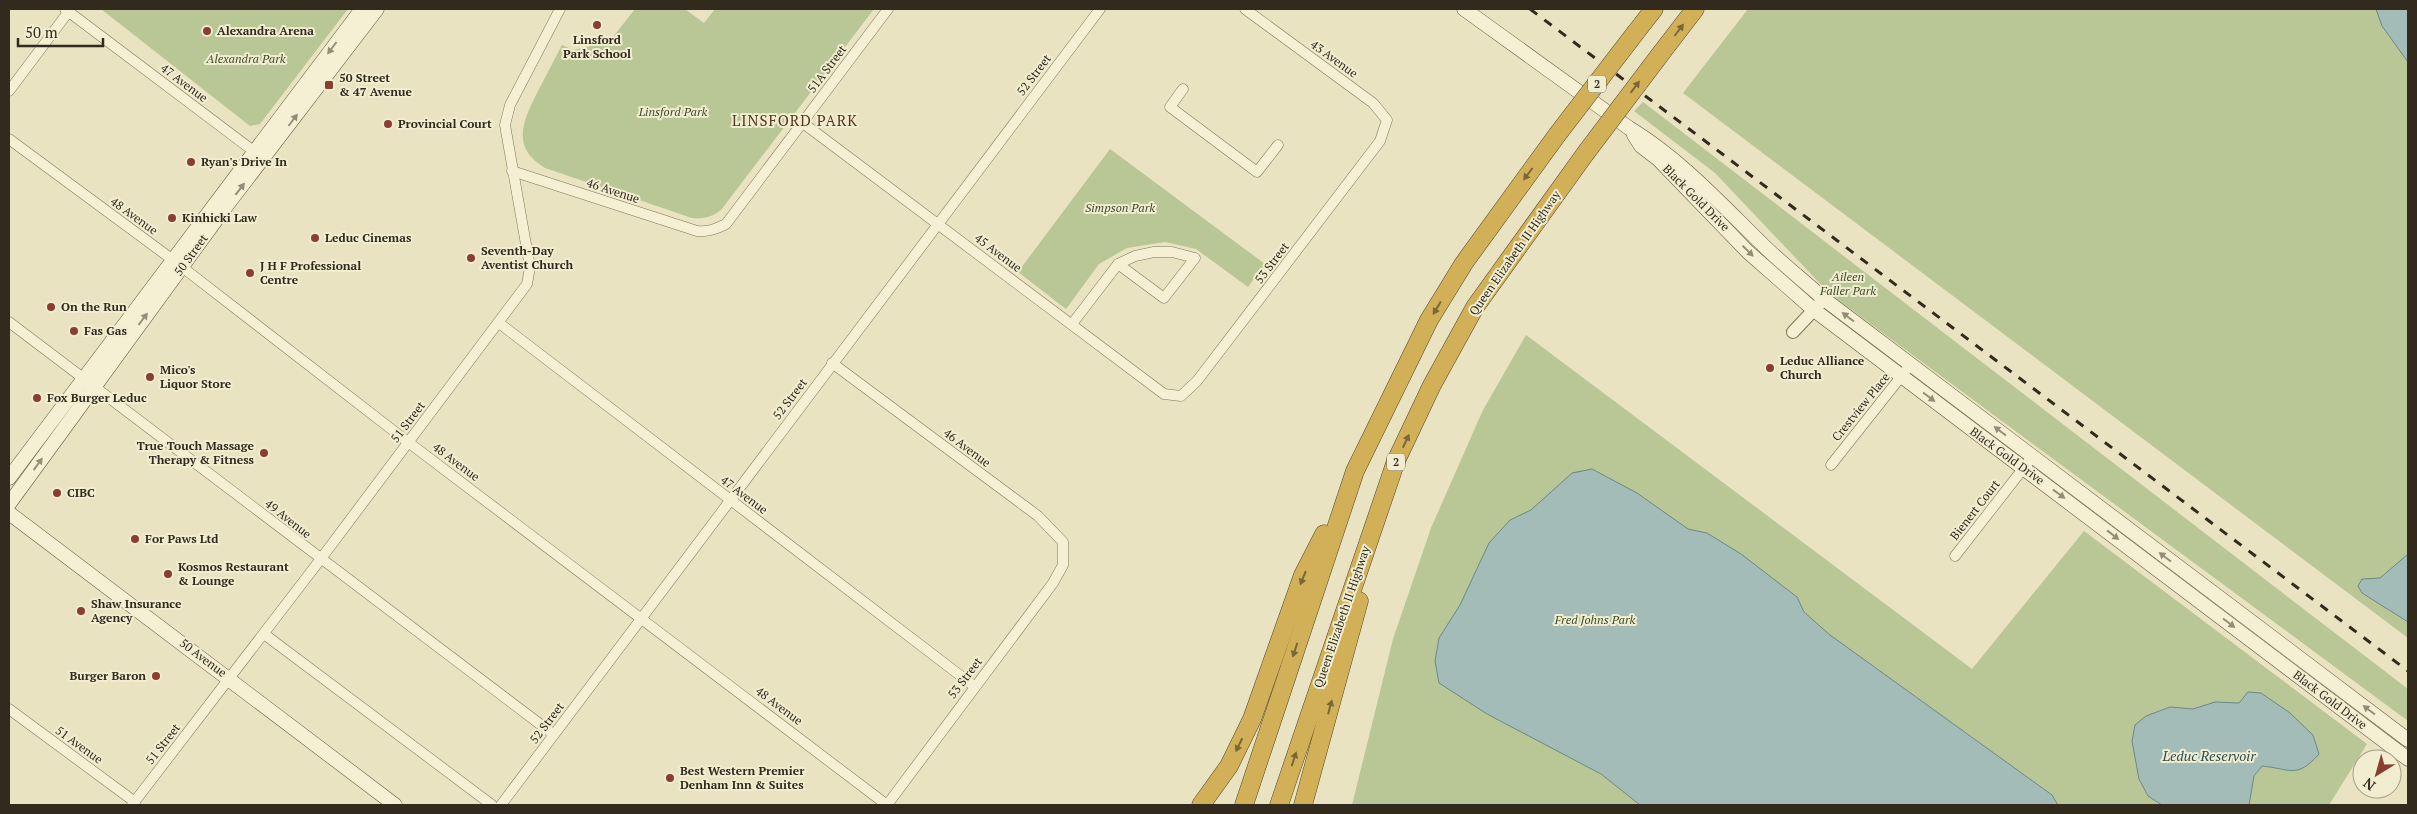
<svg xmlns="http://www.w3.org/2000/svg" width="2417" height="814" font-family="'PT Serif',serif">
<rect width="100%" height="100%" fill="#e9e3c1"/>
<g fill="#b9c696">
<path d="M 101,9 L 348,9 L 260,124 L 250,126 Z"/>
<path d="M 635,9 L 685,9 L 704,23 L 715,9 L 874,9 L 721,210 C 712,217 704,219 692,218 L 545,168 C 510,147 523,121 538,91 C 546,76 554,60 562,45 L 573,50 L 609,42 Z"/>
<path d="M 1748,9 L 2408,9 L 2408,638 L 1683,93 Z"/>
<path d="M 1643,102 L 2408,689 L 2408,721 L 1830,294 L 1715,173 L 1634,111 Z"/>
<path d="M 1110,149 L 1265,264 L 1248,287 L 1196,249 L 1165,242 L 1127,248 L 1099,264 L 1066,309 L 1018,272 Z"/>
<path d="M 1526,335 L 1972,669 L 2084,531 L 2367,744 L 2329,805 L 1352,805 L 1393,639 L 1431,528 L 1483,410 Z"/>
</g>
<g fill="#a3bcb8" stroke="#6b8986">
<path d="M 2376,9 L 2408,9 L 2408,62 L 2382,26 Z"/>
<path d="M 1592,469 L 1637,493 L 1688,529 L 1707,533 L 1741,554 L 1797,597 L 1804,612 L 1830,635 L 2052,795 L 2058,805 L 1640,805 L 1601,774 L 1487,714 L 1439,683 L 1435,661 L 1439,638 L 1460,605 L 1489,543 L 1510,520 L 1531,510 L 1572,473 Z"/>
<path d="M 2408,554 L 2408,622 L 2362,593 L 2358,586 L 2362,579 L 2380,578 Z"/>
<path d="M 2248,692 L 2261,693 L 2290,713 L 2313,735 L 2319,754 C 2297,779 2291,769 2262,766 L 2254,776 L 2249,805 L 2162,805 L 2148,796 L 2139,779 L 2132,741 L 2135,725 L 2146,716 L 2170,707 L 2193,709 L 2215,702 L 2239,703 Z"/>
</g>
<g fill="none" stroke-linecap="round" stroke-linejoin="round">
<defs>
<g id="minor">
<path d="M 65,9 L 260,156"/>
<path d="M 1183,89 L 1170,107 L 1257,172 L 1278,145"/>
<path d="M 9,91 L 69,11"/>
<path d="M 803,123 L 1164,394 L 1181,396 L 1197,381 L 1380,141 L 1387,120 L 1373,103 L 1245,9"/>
<path d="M 9,139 L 173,260 L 408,442 L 887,805 L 1053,583 L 1063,565 L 1063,542 L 1038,516 L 832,363"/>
<path d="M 512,171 L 697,231 C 708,232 716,229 726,224 L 888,9"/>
<path d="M 1154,252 L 1172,252 L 1195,258 L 1164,298 L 1118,264 L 1135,256 Z"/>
<path d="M 9,322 L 553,734"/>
<path d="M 499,323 L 974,686"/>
<path d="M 1072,324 L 1118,264"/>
<path d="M 1831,465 L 1911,364"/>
<path d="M 1955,556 L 2033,456"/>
<path d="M 264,634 L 492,805"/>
<path d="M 9,709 L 135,802"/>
<path d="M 132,805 L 320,560 L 527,284 L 530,267 L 505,125 L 510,105 L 560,9"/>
<path d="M 501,805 L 1100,9"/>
</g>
<path id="tertiary" d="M 1793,332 L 1824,299"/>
<g id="secondary">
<path d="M 1464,9 L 1629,128 C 1680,159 1719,202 1761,243 C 1781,263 1803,280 1824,299 L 2408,740"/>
<path d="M 1634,135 L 1641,146 L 1658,159 L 1748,252 L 1814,310 L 2408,759"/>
<path d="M 9,478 L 362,9"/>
<path d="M 9,504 L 224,209 L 377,9"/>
<path d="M 9,513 L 395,805"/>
</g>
<g id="motorway">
<path d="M 1636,32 L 1654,9"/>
<path d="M 1662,52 L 1695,9"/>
<path d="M 1201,805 L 1229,766 L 1252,719 L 1303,575 L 1324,534"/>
<path d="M 1244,805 L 1355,471 L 1429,320 L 1464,263 L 1557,135"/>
<path d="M 1279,805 L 1396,461 L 1432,385 L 1475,307 L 1585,154"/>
<path d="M 1303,805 L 1359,601"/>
</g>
</defs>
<use href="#minor" stroke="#81755a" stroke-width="11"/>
<use href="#tertiary" stroke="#81755a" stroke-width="14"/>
<use href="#secondary" stroke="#62563e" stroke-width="15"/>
<use href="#motorway" stroke="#4f432e" stroke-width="19"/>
<use href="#minor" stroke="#f5f0d3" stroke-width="10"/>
<use href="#tertiary" stroke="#f5f0d3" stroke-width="12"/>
<use href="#secondary" stroke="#f5f0d3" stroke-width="14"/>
<use href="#motorway" stroke="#d2b058" stroke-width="18"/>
<path stroke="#322a1d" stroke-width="3" stroke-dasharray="9 9" stroke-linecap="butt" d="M 1530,9 L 2408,671"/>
<defs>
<g id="motorway-bridge">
<path d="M 1557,135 L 1636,32"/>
<path d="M 1585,154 L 1662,52"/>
</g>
</defs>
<use href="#motorway-bridge" stroke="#4f432e" stroke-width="19" stroke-linecap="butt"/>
<use href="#motorway-bridge" stroke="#d2b058" stroke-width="18"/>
</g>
<defs><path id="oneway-solid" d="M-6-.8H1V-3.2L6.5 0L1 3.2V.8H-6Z" transform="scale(1.25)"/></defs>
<g fill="#7a6638">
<use href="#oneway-solid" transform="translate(1679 30) rotate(-53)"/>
<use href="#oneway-solid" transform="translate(1635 87) rotate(-53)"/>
<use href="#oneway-solid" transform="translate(1528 174) rotate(127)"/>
<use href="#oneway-solid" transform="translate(1437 308) rotate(121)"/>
<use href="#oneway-solid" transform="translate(1406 441) rotate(-65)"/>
<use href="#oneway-solid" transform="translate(1303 578) rotate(112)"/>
<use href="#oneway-solid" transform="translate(1295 650) rotate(108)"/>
<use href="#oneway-solid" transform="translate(1330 707) rotate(-75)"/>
<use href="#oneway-solid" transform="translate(1239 745) rotate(116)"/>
<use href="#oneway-solid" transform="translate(1294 759) rotate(-72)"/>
</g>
<g fill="#948d78">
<use href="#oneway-solid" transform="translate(332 48) rotate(127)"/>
<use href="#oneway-solid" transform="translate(293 120) rotate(-53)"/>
<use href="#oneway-solid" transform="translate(240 189) rotate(-52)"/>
<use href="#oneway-solid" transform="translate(1748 251) rotate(44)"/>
<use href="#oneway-solid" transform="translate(1848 317) rotate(-143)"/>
<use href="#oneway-solid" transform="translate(143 319) rotate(-53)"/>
<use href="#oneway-solid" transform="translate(1929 397) rotate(37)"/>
<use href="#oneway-solid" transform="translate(2000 431) rotate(-143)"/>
<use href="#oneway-solid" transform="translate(38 464) rotate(-54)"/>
<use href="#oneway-solid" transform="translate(2059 494) rotate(36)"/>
<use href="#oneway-solid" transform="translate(2113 535) rotate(38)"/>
<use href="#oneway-solid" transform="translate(2165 557) rotate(-143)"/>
<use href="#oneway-solid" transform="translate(2229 623) rotate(37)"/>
<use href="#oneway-solid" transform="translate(2369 710) rotate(-143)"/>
</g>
<g fill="#8a3d30" stroke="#f1edd0" stroke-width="2">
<circle cx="597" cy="25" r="5"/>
<circle cx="207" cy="31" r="5"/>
<rect x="324" y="80" width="10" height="10" rx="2.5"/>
<circle cx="388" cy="124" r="5"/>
<circle cx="191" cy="162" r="5"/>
<circle cx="172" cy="218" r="5"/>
<circle cx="315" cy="238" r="5"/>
<circle cx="471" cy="258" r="5"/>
<circle cx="250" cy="273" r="5"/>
<circle cx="51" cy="307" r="5"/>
<circle cx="74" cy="331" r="5"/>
<circle cx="1770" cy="368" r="5"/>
<circle cx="150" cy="377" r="5"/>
<circle cx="37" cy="398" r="5"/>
<circle cx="264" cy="453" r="5"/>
<circle cx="57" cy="493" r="5"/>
<circle cx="135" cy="539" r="5"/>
<circle cx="168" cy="574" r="5"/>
<circle cx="81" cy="611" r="5"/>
<circle cx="156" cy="676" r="5"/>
<circle cx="670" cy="778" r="5"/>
</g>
<g text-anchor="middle" stroke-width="4" stroke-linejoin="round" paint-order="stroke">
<g fill="#f1edd0" stroke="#6b6453" stroke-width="1">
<rect x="1588" y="75.5" width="18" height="17" rx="4"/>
<rect x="1387" y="453.5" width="18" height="17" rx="4"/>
</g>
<g font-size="11" font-weight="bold" fill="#322a1d">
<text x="1597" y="88">2</text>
<text x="1396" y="466">2</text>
</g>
<g font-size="12" font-weight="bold" fill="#322a1d" stroke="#f1edd0" text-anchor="start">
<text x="217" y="35">Alexandra Arena</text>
<text x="597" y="44" text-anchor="middle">Linsford<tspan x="597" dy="14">Park School</tspan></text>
<text x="339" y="82">50 Street<tspan x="339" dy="14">&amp; 47 Avenue</tspan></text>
<text x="398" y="128">Provincial Court</text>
<text x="201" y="166">Ryan's Drive In</text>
<text x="182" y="222">Kinhicki Law</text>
<text x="325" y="242">Leduc Cinemas</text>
<text x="481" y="255">Seventh-Day<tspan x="481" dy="14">Aventist Church</tspan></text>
<text x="260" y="270">J H F Professional<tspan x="260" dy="14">Centre</tspan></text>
<text x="61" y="311">On the Run</text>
<text x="84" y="335">Fas Gas</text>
<text x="1780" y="365">Leduc Alliance<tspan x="1780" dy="14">Church</tspan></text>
<text x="160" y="374">Mico's<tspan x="160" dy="14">Liquor Store</tspan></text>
<text x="47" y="402">Fox Burger Leduc</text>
<text x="254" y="450" text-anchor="end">True Touch Massage<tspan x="254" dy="14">Therapy &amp; Fitness</tspan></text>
<text x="67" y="497">CIBC</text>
<text x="145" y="543">For Paws Ltd</text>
<text x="178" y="571">Kosmos Restaurant<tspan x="178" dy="14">&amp; Lounge</tspan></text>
<text x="91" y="608">Shaw Insurance<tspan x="91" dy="14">Agency</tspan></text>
<text x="146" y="680" text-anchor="end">Burger Baron</text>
<text x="680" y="775">Best Western Premier<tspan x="680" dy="14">Denham Inn &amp; Suites</tspan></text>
</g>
<g font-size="12" font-style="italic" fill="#3d4c26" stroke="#f1edd0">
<text x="246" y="63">Alexandra Park</text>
<text x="673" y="116">Linsford Park</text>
<text x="1120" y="212">Simpson Park</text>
<text x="1848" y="281">Aileen<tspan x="1848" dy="14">Faller Park</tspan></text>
<text x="1595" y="624">Fred Johns Park</text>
</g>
<g font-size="12" fill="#322a1d" stroke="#f1edd0">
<text transform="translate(1334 59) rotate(36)" y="4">43 Avenue</text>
<text transform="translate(827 69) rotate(-53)" y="4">51A Street</text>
<text transform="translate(1034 75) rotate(-53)" y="4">52 Street</text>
<text transform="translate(184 83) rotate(37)" y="4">47 Avenue</text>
<text transform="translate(613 191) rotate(18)" y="4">46 Avenue</text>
<text transform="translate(1696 198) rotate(45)" y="4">Black Gold Drive</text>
<text transform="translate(134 216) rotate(36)" y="4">48 Avenue</text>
<text transform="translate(998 253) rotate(37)" y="4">45 Avenue</text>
<text transform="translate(1515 253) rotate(-55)" y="4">Queen Elizabeth II Highway</text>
<text transform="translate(191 255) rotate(-54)" y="4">50 Street</text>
<text transform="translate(1272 263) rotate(-53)" y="4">53 Street</text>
<text transform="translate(790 399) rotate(-53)" y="4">52 Street</text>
<text transform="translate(1861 407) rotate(-51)" y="4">Crestview Place</text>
<text transform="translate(408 422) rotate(-53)" y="4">51 Street</text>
<text transform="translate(967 448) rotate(37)" y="4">46 Avenue</text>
<text transform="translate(2007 456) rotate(36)" y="4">Black Gold Drive</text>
<text transform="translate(456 462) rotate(37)" y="4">48 Avenue</text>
<text transform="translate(744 495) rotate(37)" y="4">47 Avenue</text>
<text transform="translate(1975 510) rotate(-52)" y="4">Bienert Court</text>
<text transform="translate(288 519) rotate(38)" y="4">49 Avenue</text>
<text transform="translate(1342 617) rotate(-71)" y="4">Queen Elizabeth II Highway</text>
<text transform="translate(203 658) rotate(37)" y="4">50 Avenue</text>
<text transform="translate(965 678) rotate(-53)" y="4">53 Street</text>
<text transform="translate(2330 700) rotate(37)" y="4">Black Gold Drive</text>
<text transform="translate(779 706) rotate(37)" y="4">48 Avenue</text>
<text transform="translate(547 723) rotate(-53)" y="4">52 Street</text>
<text transform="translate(163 744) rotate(-52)" y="4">51 Street</text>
<text transform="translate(79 745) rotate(36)" y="4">51 Avenue</text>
</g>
<g font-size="14" font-style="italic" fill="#2e4d50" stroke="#f1edd0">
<text x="2209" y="761">Leduc Reservoir</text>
</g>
<g font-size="15" letter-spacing="1" fill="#5a3621" stroke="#f1edd0">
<text x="795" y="126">LINSFORD PARK</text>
</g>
</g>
<rect width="2417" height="814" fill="none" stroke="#322a1d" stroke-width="20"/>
<g transform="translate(2377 774) rotate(217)"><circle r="24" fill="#f1edd0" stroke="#a59f88"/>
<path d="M0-4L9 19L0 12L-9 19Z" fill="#8a3d30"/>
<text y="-8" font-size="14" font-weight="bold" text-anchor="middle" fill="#322a1d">N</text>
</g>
<path d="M18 38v8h85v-8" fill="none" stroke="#322a1d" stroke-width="2.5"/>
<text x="25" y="38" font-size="15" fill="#322a1d" stroke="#f1edd0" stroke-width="4" paint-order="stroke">50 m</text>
</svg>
